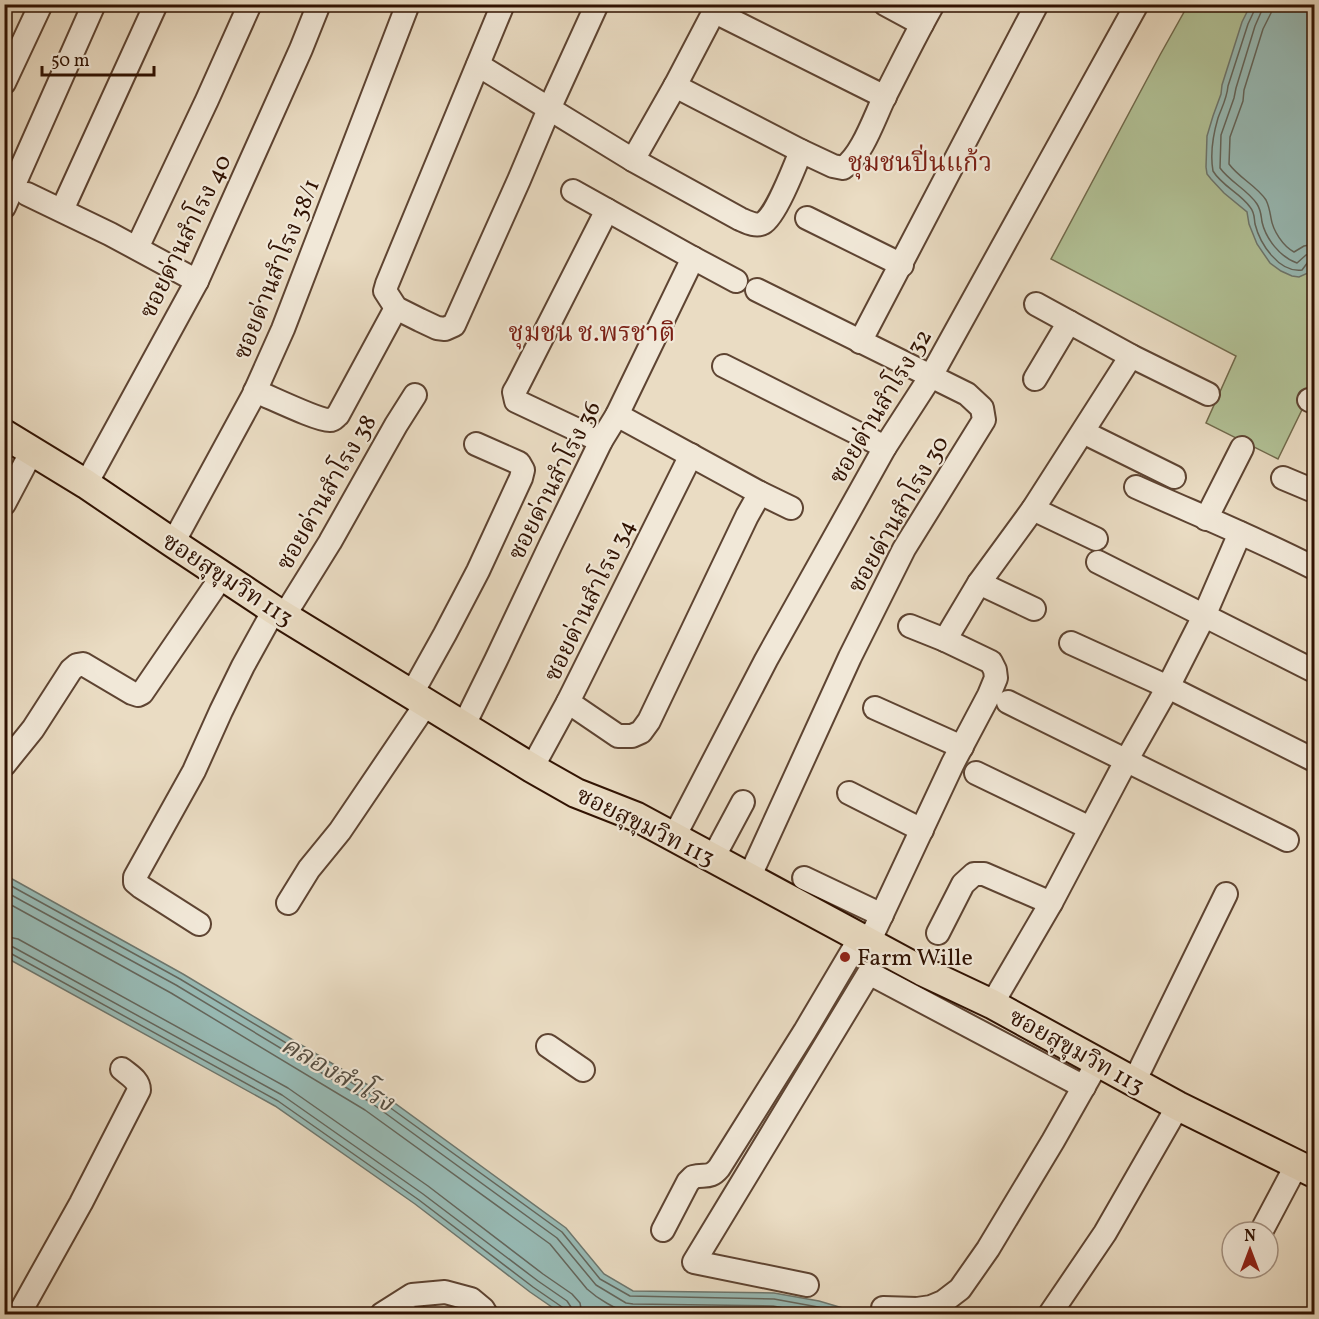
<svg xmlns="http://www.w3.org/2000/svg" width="1319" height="1319" font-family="Vollkorn,'Noto Serif Thai',serif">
<rect width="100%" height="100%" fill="#eadcc3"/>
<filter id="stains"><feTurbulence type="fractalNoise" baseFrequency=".00333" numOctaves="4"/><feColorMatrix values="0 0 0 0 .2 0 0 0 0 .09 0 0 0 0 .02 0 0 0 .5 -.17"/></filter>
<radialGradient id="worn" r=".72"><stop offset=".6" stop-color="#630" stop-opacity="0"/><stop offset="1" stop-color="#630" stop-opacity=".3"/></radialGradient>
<path fill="#b2c297" stroke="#716a4c" stroke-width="1.5" d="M 1188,5 L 1314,5 L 1314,385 L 1278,459 L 1206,423 L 1236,356 L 1051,259 L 1160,55 Z"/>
<g fill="#98bbb6" stroke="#6e776e" stroke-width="1.5">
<path d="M 1251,4 L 1306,5 L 1314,13 L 1314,260 L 1308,273 L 1299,277 L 1292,276 L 1281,271 L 1270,263 L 1257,244 L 1249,224 L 1247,212 L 1224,193 L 1211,179 L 1207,174 L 1206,167 L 1207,136 L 1213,116 L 1221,94 L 1222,85 L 1242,22 Z"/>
<path d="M 5,875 L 183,974 L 378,1091 L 566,1228 L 604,1274 L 633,1291 L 774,1293 L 819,1301 L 863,1314 L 562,1314 L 530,1292 L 415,1204 L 275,1106 L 5,957 Z"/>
</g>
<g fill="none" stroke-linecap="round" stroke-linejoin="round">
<g stroke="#64665c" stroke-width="1.5">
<path d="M 1255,4 L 1255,9 L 1248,24 L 1228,86 C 1227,98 1222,107 1218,118 C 1213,135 1210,154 1213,171 C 1222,186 1240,193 1250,207 C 1255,213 1254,218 1255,224 C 1260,244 1279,273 1302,270 L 1308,262 L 1314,261"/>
<path d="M 1263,4 L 1262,10 L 1255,26 L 1236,88 L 1234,98 L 1221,135 L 1220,168 C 1230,182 1248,190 1257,204 C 1261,210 1261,215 1262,222 C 1266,239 1280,257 1297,263 L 1306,255 L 1314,253"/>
<path d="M 1272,4 L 1271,13 L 1263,29 L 1244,90 L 1243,101 L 1230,137 L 1229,164 C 1239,178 1257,186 1266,200 C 1269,206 1270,212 1271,218 C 1273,231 1283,246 1294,252 L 1304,246 L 1314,244"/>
<path d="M 4,882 L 180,979 L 374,1096 L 562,1232 L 600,1279 L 630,1296 L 774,1299 L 818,1307 L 842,1314"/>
<path d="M 4,891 L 176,985 L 370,1102 L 557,1238 L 596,1285 L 626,1303 L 633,1304 L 773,1306 L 816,1314"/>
<path d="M 4,901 L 171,993 L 365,1110 L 550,1244 L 587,1289 C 598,1299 615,1309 629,1313 L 720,1314"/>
<path d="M 4,936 L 18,939 L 288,1088 L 428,1186 L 543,1274 L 572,1294 L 580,1303 L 582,1314"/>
<path d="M 4,945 L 13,947 L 282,1095 L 423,1194 L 538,1281 L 567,1301 L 571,1307 L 573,1314"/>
<path d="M 4,953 L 10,953 L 278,1101 L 419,1200 L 533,1287 L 562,1307 L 565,1311 L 565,1314"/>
</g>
<defs>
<g id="minor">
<path d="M 503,4 L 387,284 L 385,291 L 396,308 L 420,320 L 437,328 L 445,329 L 454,325 L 519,180 L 549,109 L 597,4"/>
<path d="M 885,4 L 922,24"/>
<path d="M 715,12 L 885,97"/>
<path d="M 478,65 L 633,160 L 740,219 C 747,222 756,227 763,223 C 775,217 795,166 801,151"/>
<path d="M 4,83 L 41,4"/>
<path d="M 675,86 L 801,151 L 833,166 L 843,168 C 862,156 875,116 885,96 C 901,65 916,34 933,4"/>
<path d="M 633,160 L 675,86 L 718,4"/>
<path d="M 573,191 L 693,258 L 736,281"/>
<path d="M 27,194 L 110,234 L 197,281"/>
<path d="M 4,207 L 94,4"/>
<path d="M 62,210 L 156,4"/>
<path d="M 807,218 L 902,265"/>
<path d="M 137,248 L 207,100 L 250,4"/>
<path d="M 1036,304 L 1131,356 L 1208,394"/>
<path d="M 860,342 L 1037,4"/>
<path d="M 724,366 L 885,447"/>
<path d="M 1035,379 L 1069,322"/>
<path d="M 255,391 C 268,396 319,421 330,420 C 334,420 335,417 338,415 L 396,308"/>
<path d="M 1309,400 L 1314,402"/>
<path d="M 617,415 L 760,493 L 791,508"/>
<path d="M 1083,432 L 1174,477"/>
<path d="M 601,441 L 516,401 L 514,392 L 517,387 L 607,210"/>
<path d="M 1283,478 L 1314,491"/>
<path d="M 86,484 L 197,281 L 301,49 L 319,4"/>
<path d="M 1136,487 C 1196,514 1256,538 1314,568"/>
<path d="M 4,504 L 32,451"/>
<path d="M 1033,509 L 1096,539"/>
<path d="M 1206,519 L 1242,448"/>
<path d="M 173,543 L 253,396 L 283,329 L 408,4"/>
<path d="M 1098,562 L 1314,671"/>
<path d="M 979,583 L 1034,609"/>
<path d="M 284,616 L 330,542 L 396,425 L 415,395"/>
<path d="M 945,640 L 979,583 L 1033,509 L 1131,356"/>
<path d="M 1071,643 L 1168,687 L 1314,760"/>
<path d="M 411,695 L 445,634 L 478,571 L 521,478 L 523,470 L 519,463 L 476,444"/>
<path d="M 568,702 L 618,736 L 632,736 L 641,732 L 649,721 L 747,516 L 760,493"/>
<path d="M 1008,702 L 1287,840"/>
<path d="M 875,708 L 962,747"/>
<path d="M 463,727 L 496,660 L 550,546 L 601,441 L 617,415 L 693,258"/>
<path d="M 4,765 L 33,729 L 71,670 L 77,665 L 83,664 L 132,693 L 138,695 L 142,693 L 222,576"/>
<path d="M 532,768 L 568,702 L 691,455"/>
<path d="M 976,773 L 1090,828"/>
<path d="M 849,793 L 922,830"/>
<path d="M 674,837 L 766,660 L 885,447 L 931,376 L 1137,4"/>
<path d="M 713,858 L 743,802"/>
<path d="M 749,878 L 850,657 L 904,549 L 984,420 L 982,408 L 967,394 L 757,290"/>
<path d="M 804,878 L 882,915"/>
<path d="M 288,903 L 309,869 L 340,831 L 426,704"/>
<path d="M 199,924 L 141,887 L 135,882 L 135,877 L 194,771 L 221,711 L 243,666 L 274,610"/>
<path d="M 938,933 L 963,884 L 974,874 L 984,874 L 1051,903"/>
<path d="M 869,942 L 953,763 L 989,695 L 996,678 L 995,670 L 991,662 L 945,640 L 910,626"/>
<path d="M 992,1004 L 1051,903 L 1126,761 L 1168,687 L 1204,616 L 1240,533"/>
<path d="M 548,1046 L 583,1070"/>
<path d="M 1134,1082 L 1226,894"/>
<path d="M 663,1230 L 688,1182 L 693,1177 C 705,1174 710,1179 719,1168 L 805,1031 L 860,938"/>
<path d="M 1261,1232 L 1297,1164"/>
<path d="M 807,1285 L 694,1262 L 869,973 L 1084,1087"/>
<path d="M 883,1308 L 917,1309 L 931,1307 L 943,1302 L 960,1289 L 988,1249 L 1053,1141 L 1091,1074"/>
<path d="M 19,1314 L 81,1203 L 139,1090 C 139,1080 129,1075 122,1069"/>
<path d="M 382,1314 L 412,1295 L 445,1292 L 471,1299 L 483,1309 L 486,1314"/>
<path d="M 1050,1314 L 1105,1233 L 1178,1106"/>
</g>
<path id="major" d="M 4,434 L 86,484 L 173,543 L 274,610 L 532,768 L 576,793 L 637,817 L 922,971 L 992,1004 L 1178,1106 L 1314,1173"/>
</defs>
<use href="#minor" stroke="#5e4432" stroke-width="26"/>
<use href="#major" stroke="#301202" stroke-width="32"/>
<use href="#minor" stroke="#f1e8d8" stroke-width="22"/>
<use href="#major" stroke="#eadcc3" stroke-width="28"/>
</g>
<circle fill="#8f2418" stroke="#f1e8d8" stroke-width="2" cx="845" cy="957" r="6"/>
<g text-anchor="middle" stroke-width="4.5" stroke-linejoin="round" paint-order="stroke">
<g font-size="24" fill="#301202" stroke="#f1e8d8">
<text transform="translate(185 236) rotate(-64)" y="8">ซอยด่านสำโรง 40</text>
<text transform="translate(276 269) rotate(-68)" y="8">ซอยด่านสำโรง 38/1</text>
<text transform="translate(880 406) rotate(-59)" y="8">ซอยด่านสำโรง 32</text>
<text transform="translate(554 480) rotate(-63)" y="8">ซอยด่านสำโรง 36</text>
<text transform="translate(326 492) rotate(-60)" y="8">ซอยด่านสำโรง 38</text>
<text transform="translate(898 514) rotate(-60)" y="8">ซอยด่านสำโรง 30</text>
<text transform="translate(228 579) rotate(33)" y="8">ซอยสุขุมวิท 113</text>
<text transform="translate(589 600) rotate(-64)" y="8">ซอยด่านสำโรง 34</text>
<text transform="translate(646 826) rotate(26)" y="8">ซอยสุขุมวิท 113</text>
<text transform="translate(1077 1051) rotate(29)" y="8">ซอยสุขุมวิท 113</text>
</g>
<g font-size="24" fill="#301202" stroke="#f1e8d8" text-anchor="start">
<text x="857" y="965">Farm Wille</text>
</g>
<g font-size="26" fill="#7a1f14" stroke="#f1e8d8">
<text x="920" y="171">ชุมชนปิ่นแก้ว</text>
<text x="592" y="341">ชุมชน ช.พรชาติ</text>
</g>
<g font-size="26" font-style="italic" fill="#544d41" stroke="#f1e8d8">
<text transform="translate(338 1073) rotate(30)" y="9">คลองสำโรง</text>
</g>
</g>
<rect width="1319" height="1319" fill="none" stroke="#eadcc3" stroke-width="24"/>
<rect x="6" y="6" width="1307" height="1307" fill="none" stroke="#301202" stroke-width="3"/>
<rect x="12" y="12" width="1295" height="1295" fill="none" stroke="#301202" stroke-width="1.5"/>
<g transform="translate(1250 1250)"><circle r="28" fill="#f1e8d8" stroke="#a49282" stroke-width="1.5"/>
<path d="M0-4.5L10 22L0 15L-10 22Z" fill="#8f2418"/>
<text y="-9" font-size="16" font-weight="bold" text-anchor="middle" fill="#301202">N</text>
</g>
<path d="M42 66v9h112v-9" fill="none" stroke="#301202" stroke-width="3"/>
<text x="51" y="66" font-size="18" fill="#301202" stroke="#f1e8d8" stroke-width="4.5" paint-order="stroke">50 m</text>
<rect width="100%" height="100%" filter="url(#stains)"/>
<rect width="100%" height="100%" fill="url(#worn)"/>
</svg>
